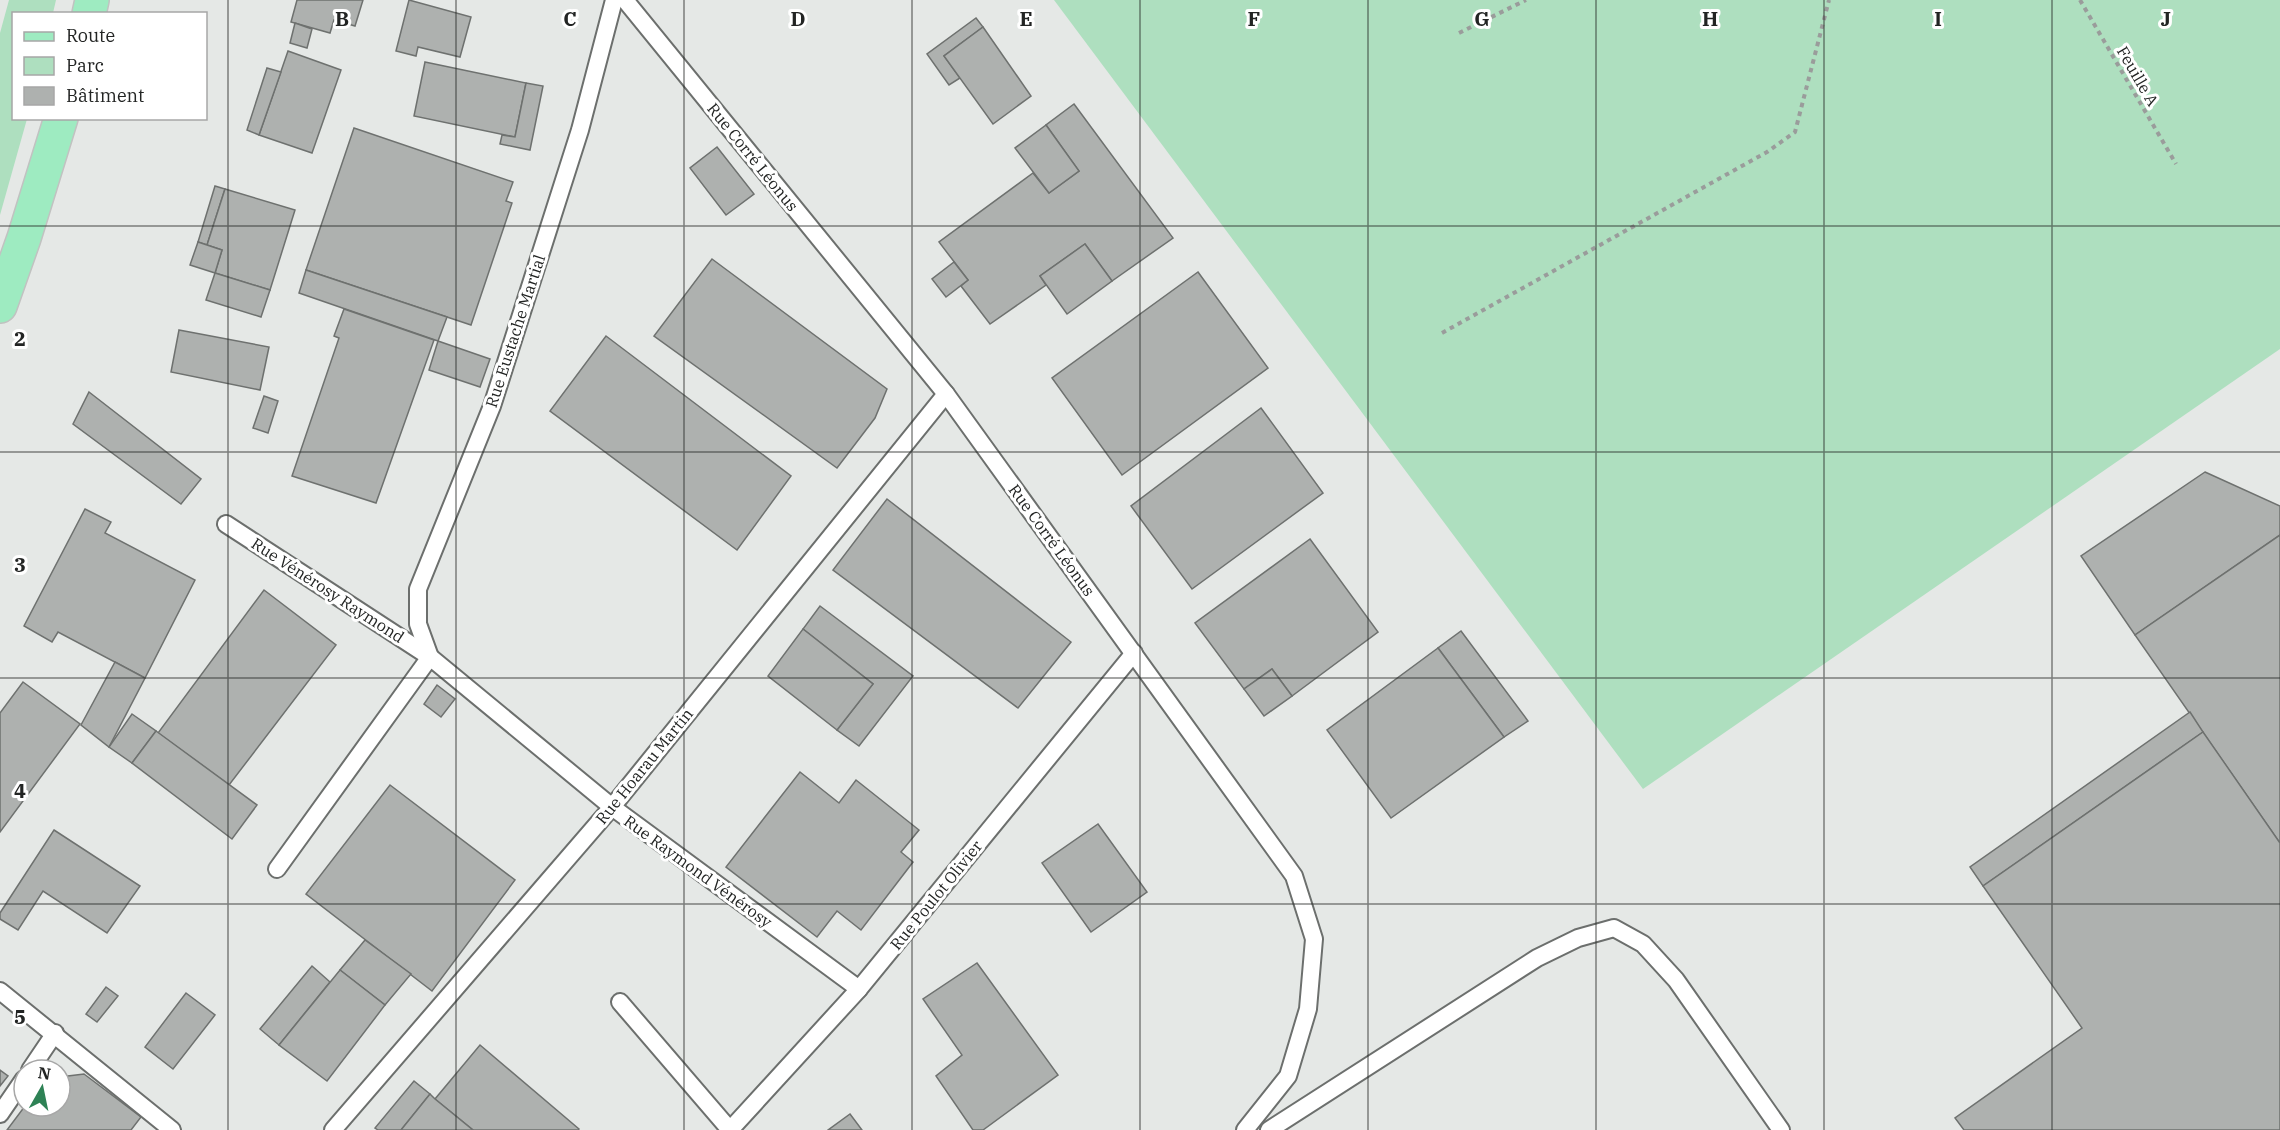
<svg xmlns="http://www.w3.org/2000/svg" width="2280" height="1130" font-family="'IBM Plex Serif',serif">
<rect width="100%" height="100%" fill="#e5e8e6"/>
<g fill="#aedfbf">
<path d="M 9,0 L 56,0 L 53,13 L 14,14 L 14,118 L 27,119 L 0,215 L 0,33 Z"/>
<path d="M 1054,0 L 2280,0 L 2280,349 L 1643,789 Z"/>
</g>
<g fill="#aeb1af" stroke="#6e716f" stroke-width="1.5">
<path d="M 297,0 L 363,0 L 355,26 L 334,20 L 330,33 L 291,22 Z"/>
<path d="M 409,0 L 471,17 L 460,57 L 418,47 L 416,56 L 396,51 Z"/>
<path d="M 976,18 L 983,27 L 944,56 L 960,78 L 949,85 L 927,54 Z"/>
<path d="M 295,23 L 312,29 L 307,48 L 290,43 Z"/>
<path d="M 983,27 L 1031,96 L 993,124 L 944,56 Z"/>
<path d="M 288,51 L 341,70 L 312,153 L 259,135 Z"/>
<path d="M 425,62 L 526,83 L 515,137 L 414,116 Z"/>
<path d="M 267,68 L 281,72 L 259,135 L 247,130 Z"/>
<path d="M 526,83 L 543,86 L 530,150 L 500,144 L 502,135 L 515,137 Z"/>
<path d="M 1074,104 L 1173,238 L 1112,281 L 1085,244 L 1040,276 L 1046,285 L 990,324 L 961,286 L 968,280 L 939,242 L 1033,173 L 1049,193 L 1079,171 L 1046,125 Z"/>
<path d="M 1046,125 L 1079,171 L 1049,193 L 1015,148 Z"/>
<path d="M 354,128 L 513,182 L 506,201 L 512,203 L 471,325 L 306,270 Z"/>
<path d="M 717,147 L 754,194 L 726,215 L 690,168 Z"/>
<path d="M 215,186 L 225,189 L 207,245 L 198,242 Z"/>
<path d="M 225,189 L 295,210 L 270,290 L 215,273 L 222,250 L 207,245 Z"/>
<path d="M 198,242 L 222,250 L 215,273 L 190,265 Z"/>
<path d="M 1085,244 L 1112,281 L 1067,314 L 1040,276 Z"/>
<path d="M 712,259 L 887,389 L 875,418 L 837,468 L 654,336 Z"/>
<path d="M 954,262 L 968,280 L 946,297 L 932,279 Z"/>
<path d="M 306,270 L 447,317 L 438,341 L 299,293 Z"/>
<path d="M 1198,272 L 1268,368 L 1122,475 L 1052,378 Z"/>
<path d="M 215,273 L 270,290 L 261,317 L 206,300 Z"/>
<path d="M 344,309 L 434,340 L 376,503 L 292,476 L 339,338 L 334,336 Z"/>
<path d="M 179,330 L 269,347 L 260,390 L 171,372 Z"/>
<path d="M 606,336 L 791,476 L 737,550 L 550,411 Z"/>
<path d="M 438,341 L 490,359 L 480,387 L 429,370 Z"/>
<path d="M 89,392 L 201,479 L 181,504 L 73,424 Z"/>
<path d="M 264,396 L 278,401 L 268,433 L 253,428 Z"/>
<path d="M 1261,408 L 1323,493 L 1192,589 L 1131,506 Z"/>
<path d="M 2205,472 L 2280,506 L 2280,535 L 2135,635 L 2081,556 Z"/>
<path d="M 887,499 L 1071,642 L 1018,708 L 833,570 Z"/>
<path d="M 85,509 L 111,522 L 105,533 L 195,580 L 145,678 L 58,632 L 52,642 L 24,626 Z"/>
<path d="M 2280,535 L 2280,843 L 2135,635 Z"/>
<path d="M 1310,539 L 1378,632 L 1292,696 L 1272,669 L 1244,689 L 1195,623 Z"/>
<path d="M 264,590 L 336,645 L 229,785 L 158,733 Z"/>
<path d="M 820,606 L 913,676 L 859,746 L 837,730 L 873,684 L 803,629 Z"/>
<path d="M 803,629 L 873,684 L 837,730 L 768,676 Z"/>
<path d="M 1461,631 L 1528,721 L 1504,737 L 1438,648 Z"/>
<path d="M 1438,648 L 1504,737 L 1391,818 L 1327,730 Z"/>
<path d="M 115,662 L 145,678 L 109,747 L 81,725 Z"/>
<path d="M 1272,669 L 1292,696 L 1264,716 L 1244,689 Z"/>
<path d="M 23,682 L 80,724 L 0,832 L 0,713 Z"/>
<path d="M 437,685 L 455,699 L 441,717 L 424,704 Z"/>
<path d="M 2190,712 L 2203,732 L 1983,886 L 1970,867 Z"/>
<path d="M 132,714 L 156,731 L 132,763 L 109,747 Z"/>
<path d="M 156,731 L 257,805 L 232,839 L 132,763 Z"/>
<path d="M 2203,732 L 2280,843 L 2280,1130 L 1964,1130 L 1955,1118 L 2082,1028 L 1983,886 Z"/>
<path d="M 800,772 L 839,803 L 856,780 L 919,830 L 901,852 L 913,862 L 861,930 L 837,911 L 817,937 L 726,867 Z"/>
<path d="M 390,785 L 515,880 L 432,991 L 306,894 Z"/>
<path d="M 1098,824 L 1147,892 L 1091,932 L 1042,863 Z"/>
<path d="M 54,830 L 140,886 L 107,933 L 43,891 L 18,930 L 0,919 L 0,913 Z"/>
<path d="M 365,940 L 411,974 L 385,1005 L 340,970 Z"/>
<path d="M 977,963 L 1058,1075 L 983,1130 L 973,1130 L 936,1076 L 962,1055 L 923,999 Z"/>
<path d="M 312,966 L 330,982 L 279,1045 L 260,1029 Z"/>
<path d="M 340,970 L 385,1005 L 327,1081 L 279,1045 Z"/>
<path d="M 106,987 L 118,996 L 97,1022 L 86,1014 Z"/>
<path d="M 186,993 L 215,1015 L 173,1069 L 145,1047 Z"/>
<path d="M 480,1045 L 579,1129 L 578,1130 L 473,1130 L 435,1099 Z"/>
<path d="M 0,1070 L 8,1076 L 0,1086 Z"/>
<path d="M 84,1074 L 141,1117 L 131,1130 L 7,1130 L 25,1106 L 60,1106 L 60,1077 Z"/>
<path d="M 414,1081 L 430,1094 L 401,1130 L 378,1130 L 375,1128 Z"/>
<path d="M 430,1094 L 435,1099 L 473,1130 L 401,1130 Z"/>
<path d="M 850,1114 L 862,1130 L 828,1130 Z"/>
</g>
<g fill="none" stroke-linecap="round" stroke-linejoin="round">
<defs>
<g id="lane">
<path d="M 625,0 L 946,394 L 1294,876 L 1314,939 L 1308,1009 L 1288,1076 L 1245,1130"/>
<path d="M 226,524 L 430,657 L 612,807 L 859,989"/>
<path d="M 430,657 L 418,624 L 418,589 L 492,406 L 580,130 L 614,0"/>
<path d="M 277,869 L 430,657"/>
<path d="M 0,991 L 172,1130"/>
<path d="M 620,1002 L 730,1130"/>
<path d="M 30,1070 L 55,1033"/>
<path d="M 0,1114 L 24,1079"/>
<path d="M 333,1130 L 612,807 L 946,394"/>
<path d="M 730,1130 L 859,989 L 1134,653"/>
<path d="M 1269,1130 L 1537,958 L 1578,938 L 1614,928 L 1643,944 L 1676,980 L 1781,1130"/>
</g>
<g id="primary">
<path d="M 89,14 L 92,0"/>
<path d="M 0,306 L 24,238 L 61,118"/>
</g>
</defs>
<use href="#lane" stroke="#6c6f6d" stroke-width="20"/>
<use href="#primary" stroke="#c1c2c1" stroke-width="36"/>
<g stroke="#9a9c9b" stroke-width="4" stroke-dasharray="4.5 4.5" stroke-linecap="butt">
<path d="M 2080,0 L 2176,164"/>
<path d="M 1459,33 L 1526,0"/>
<path d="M 1442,333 L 1767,152 L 1795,132 L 1829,0"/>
</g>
<use href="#lane" stroke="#fff" stroke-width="16"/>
<use href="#primary" stroke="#9eebc1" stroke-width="33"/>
</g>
<path fill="none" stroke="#222423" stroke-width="1.5" stroke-opacity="0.55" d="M 228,0 L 228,1130M 456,0 L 456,1130M 684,0 L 684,1130M 912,0 L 912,1130M 1140,0 L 1140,1130M 1368,0 L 1368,1130M 1596,0 L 1596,1130M 1824,0 L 1824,1130M 2052,0 L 2052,1130M 0,226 L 2280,226M 0,452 L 2280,452M 0,678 L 2280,678M 0,904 L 2280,904"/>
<g text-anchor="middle" stroke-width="6" stroke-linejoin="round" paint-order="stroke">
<g font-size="16" fill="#222423" stroke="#fff">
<text transform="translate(2138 76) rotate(60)" y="6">Feuille A</text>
<text transform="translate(753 157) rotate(51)" y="6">Rue Corré Léonus</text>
<text transform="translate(515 331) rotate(-72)" y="6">Rue Eustache Martial</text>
<text transform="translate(1052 540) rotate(54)" y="6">Rue Corré Léonus</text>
<text transform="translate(328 590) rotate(33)" y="6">Rue Vénérosy Raymond</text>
<text transform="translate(644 766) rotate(-51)" y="6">Rue Hoarau Martin</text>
<text transform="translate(698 871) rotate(36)" y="6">Rue Raymond Vénérosy</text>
<text transform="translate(936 895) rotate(-51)" y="6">Rue Poulot Olivier</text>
</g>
</g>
<g font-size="20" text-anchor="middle" font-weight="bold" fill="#222423" stroke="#fff" stroke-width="6" stroke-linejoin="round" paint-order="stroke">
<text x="342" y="26">B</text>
<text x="570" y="26">C</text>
<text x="798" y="26">D</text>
<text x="1026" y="26">E</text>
<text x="1254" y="26">F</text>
<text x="1482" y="26">G</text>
<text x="1710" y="26">H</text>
<text x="1938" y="26">I</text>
<text x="2166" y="26">J</text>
<text x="20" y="346">2</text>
<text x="20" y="572">3</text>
<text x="20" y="798">4</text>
<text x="20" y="1024">5</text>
</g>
<rect x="12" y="12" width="195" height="108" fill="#ffffff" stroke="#a7a7a7" stroke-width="1.5"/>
<rect x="24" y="32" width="30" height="9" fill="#9eebc1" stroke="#a7a7a7" stroke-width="1.5"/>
<text x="66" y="42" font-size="18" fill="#222423">Route</text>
<rect x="24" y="57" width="30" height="18" fill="#aedfbf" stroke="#a7a7a7" stroke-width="1.5"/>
<text x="66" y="72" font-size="18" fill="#222423">Parc</text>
<rect x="24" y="87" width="30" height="18" fill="#aeb1af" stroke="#a7a7a7" stroke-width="1.5"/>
<text x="66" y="102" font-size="18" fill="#222423">Bâtiment</text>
<g transform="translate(42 1088) rotate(9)"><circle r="28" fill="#ffffff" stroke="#a7a7a7" stroke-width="1.5"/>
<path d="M0-4.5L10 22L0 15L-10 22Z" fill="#2e8255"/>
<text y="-9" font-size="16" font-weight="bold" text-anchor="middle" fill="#222423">N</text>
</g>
</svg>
